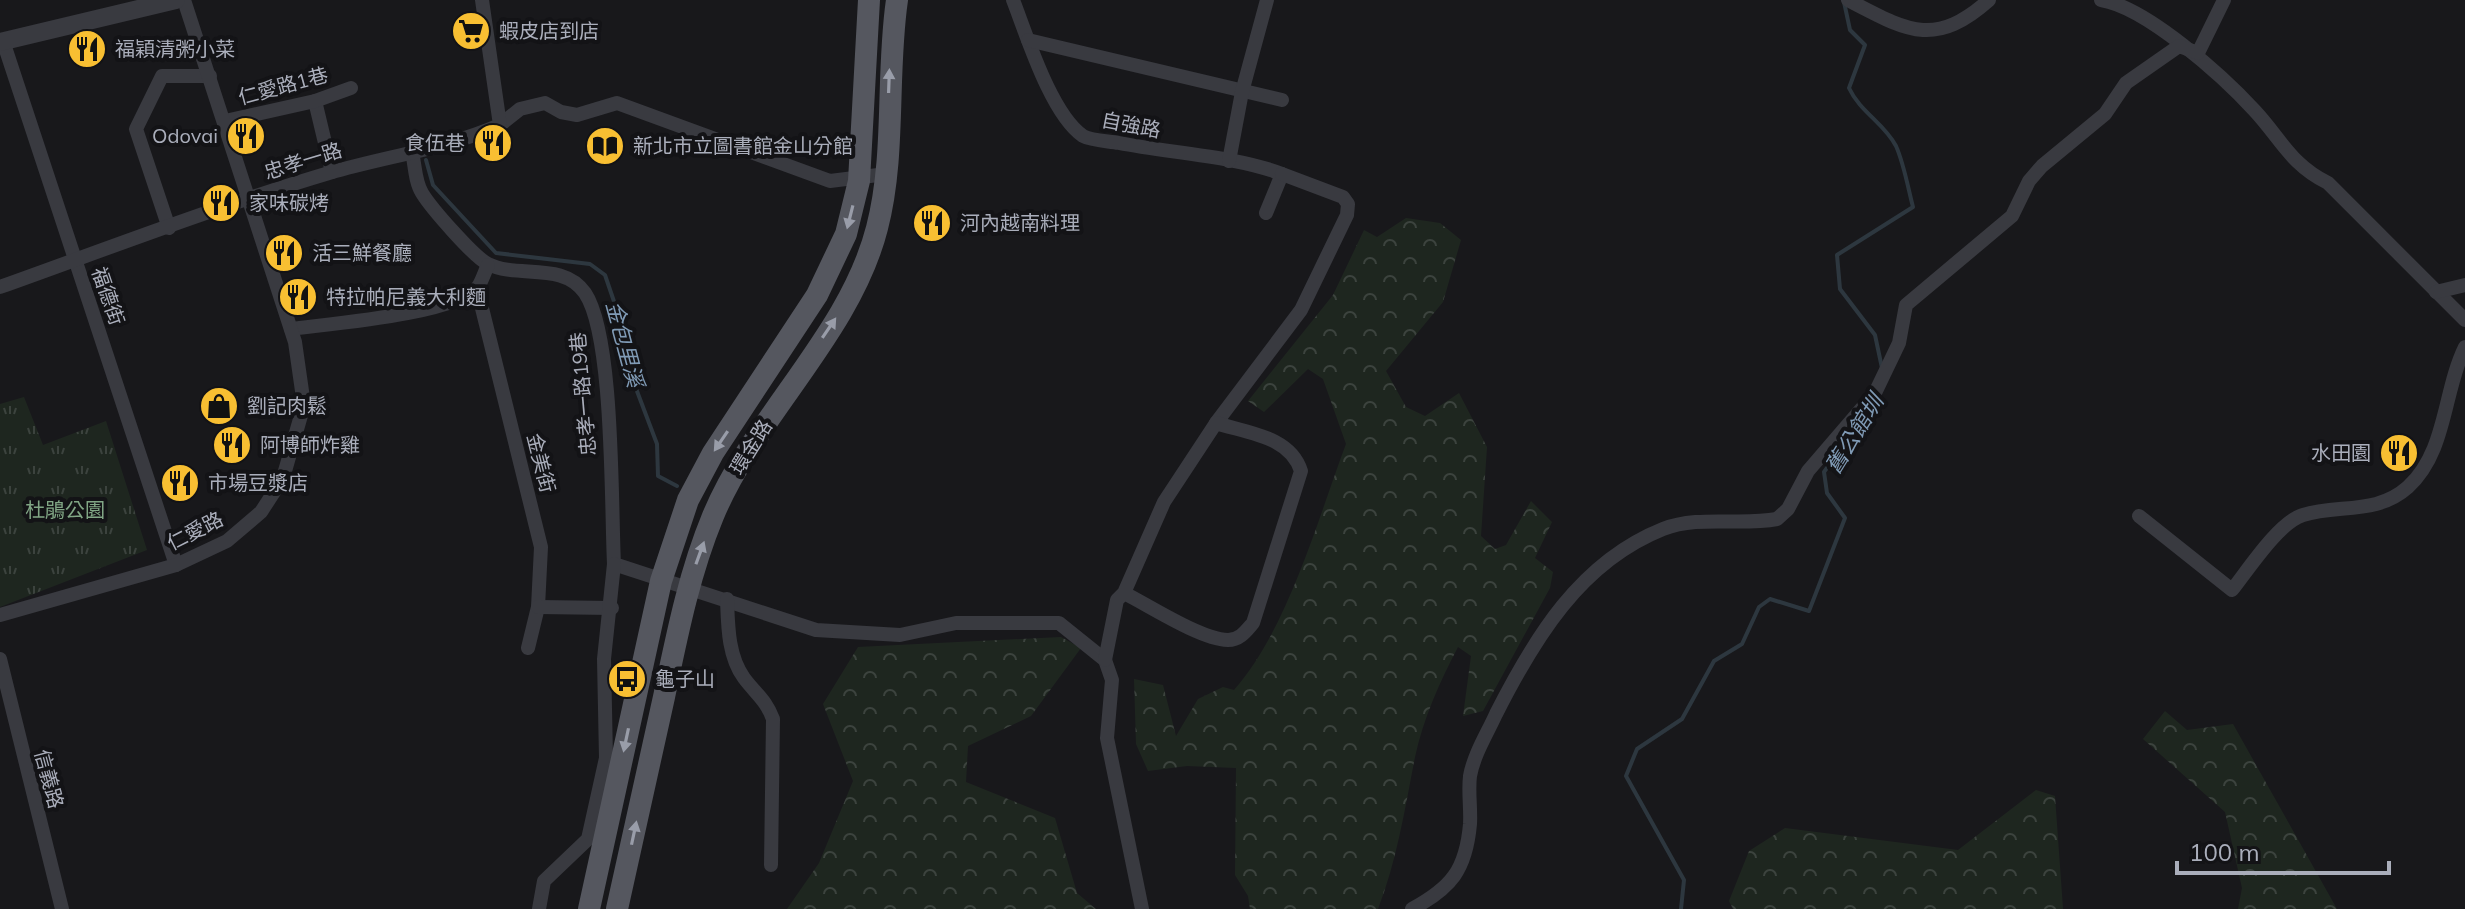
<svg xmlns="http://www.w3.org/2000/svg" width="2465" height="909" font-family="Mulish,'Noto Sans TC',sans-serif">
<defs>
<pattern id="forest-crowns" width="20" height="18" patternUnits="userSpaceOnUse" patternTransform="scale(2)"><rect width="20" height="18" fill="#1e261f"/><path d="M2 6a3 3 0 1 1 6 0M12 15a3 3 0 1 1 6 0" fill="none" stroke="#3c433e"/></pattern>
<pattern id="park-tufts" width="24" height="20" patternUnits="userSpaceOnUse" patternTransform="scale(2)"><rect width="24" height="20" fill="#1e261f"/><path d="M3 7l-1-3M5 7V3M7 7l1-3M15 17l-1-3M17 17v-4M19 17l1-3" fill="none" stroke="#3c433e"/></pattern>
</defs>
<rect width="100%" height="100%" fill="#18181b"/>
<g fill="url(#forest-crowns)">
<path d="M 1406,218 L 1440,223 L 1461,240 L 1443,302 L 1386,371 L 1406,407 L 1425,416 L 1459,393 L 1487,447 L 1481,536 L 1495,549 L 1506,545 L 1531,501 L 1552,522 L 1535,558 L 1553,572 L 1550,588 L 1483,711 L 1463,716 L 1471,656 L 1458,647 C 1440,681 1423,719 1415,757 C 1405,808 1397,860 1378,909 L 1250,909 L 1248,896 L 1235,875 L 1236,768 L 1187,766 L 1148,771 L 1136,744 L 1134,679 L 1163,685 L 1176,736 L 1198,699 L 1223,687 L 1234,690 C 1288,629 1317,521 1346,444 L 1323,379 L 1308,369 L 1264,412 L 1248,401 L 1333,295 L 1364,230 L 1377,237 Z"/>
<path d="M 1061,637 L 1081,648 L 1031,716 L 968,746 L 966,782 L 1055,818 L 1077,893 L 1096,909 L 787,909 L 819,863 L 853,781 L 823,704 L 858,647 Z"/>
<path d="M 2165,711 L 2187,730 L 2233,724 L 2337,909 L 2238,909 L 2242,888 L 2225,812 L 2143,739 Z"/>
<path d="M 2036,790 L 2055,796 L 2063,909 L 1733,909 L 1729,901 L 1749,851 L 1785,828 L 1958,850 Z"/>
</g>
<path fill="url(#park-tufts)" d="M 24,397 L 43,445 L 106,421 L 147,550 L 0,607 L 0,404 Z"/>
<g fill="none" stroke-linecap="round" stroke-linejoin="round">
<g stroke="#2d373f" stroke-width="4">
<path d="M 1844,2 L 1850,30 L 1865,45 L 1849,88 C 1860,112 1884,123 1896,146 C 1904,164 1908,188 1913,207 L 1837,255 L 1840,289 L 1875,335 L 1882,368"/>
<path d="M 426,160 L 433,185 L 496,253 L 590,264 L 605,275 L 621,322 L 629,370 L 657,444 L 658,476 L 677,486"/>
<path d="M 1681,909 L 1684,880 L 1626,776 L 1637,749 L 1682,719 L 1714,661 L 1742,644 L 1759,607 L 1770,599 L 1809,611 L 1845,518 L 1827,493 L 1824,472 L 1863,417"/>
</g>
<g stroke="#393a40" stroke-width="14">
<path d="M 1013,0 C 1027,36 1051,114 1083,136 C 1092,141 1109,141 1119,143 C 1170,153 1236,156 1282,174 L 1266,213"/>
<path d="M 1848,0 C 1906,30 1934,49 1989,0"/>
<path d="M 2101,0 C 2146,7 2223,76 2255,111 C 2281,139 2291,165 2328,183 L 2465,320"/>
<path d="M 1028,40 L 1282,100"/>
<path d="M 3,41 L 176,565"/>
<path d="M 315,101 L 332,172"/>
<path d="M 225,121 L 315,101 L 351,88"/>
<path d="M 500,125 L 520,109 L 545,103 L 561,112 L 577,115 L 617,103 L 830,181 L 886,174"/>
<path d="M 412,152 C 415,165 415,182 422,193 C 431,208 474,257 488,264 C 518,279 563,261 585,293 C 614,336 611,505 614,564 L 816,630 L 900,635 L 956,623 L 1059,623 L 1105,660 L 1112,680 L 1107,738 L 1142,909"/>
<path d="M 1229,161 L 1242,92 L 1267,0"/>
<path d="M 169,228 L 136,129 L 162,76 L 210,76"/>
<path d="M 0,287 C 109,248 218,206 329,173 C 387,156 445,149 500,125 L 482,0"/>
<path d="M 477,288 L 541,547 L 538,607 L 528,648"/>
<path d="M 2436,292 L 2465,285"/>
<path d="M 291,329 C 327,324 456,314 478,287 C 482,281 485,271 488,265"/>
<path d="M 1216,423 L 1301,310 L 1347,215 L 1348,204 L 1343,197 L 1282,174"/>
<path d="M 2139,516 L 2232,590 C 2248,570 2279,522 2303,515 C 2338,504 2377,515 2408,487 C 2447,451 2443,392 2465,347"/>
<path d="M 727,599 C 728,626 728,656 744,678 C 756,694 766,700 773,719 L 771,865"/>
<path d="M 538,607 L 612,608"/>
<path d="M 0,615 L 176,565 L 227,541 L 261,512 L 283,478 L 304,405 L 295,342 L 184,0"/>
<path d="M 0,659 L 62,909"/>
<path d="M 1105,660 L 1117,600 L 1124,593 C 1150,606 1200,639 1228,640 C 1240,640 1246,631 1253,623 L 1301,471 C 1290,436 1247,433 1216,423 L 1164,502 L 1124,593"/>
<path d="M 539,909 L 544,881 L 588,839 L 606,758 L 604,659 L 614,564"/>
<path d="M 1412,909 C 1451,888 1466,870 1470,824 C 1471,808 1468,792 1470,776 C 1474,754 1487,734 1496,714 C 1534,639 1580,562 1663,529 C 1699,515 1740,526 1777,519 L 1788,509 L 1808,471 L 1875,393 L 1899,343 L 1906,305 L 2012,216 L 2029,181 L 2042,166 L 2105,114 L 2126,83 L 2179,46 L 2198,53 L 2224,0"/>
</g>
<path stroke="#393a40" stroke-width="18" d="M 0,42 L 176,0"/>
<g stroke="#55575f" stroke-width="22">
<path d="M 589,909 L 661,581 L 688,500 L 713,453 L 817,295 L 846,234 L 859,181 L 869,0"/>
<path d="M 617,909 C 633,838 648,767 664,697 C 677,635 689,574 713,516 C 755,415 850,334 877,228 C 896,155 886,75 897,0"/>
</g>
</g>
<defs><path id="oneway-solid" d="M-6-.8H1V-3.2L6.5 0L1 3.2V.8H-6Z" transform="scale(2)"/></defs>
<g fill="#999da9">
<use href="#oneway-solid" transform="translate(889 81) rotate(-88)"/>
<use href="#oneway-solid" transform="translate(850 217) rotate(104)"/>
<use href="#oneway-solid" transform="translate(829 328) rotate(-56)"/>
<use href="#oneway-solid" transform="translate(721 441) rotate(124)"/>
<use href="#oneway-solid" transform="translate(700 553) rotate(-70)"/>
<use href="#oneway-solid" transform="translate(626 740) rotate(102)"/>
<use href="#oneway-solid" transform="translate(634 833) rotate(-78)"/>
</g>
<defs>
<symbol id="supermarket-disc" viewBox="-11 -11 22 22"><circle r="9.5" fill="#f8bf32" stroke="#131316"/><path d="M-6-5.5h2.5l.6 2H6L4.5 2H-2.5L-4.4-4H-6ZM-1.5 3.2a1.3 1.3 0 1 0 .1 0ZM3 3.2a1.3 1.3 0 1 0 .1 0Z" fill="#111"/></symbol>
<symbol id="restaurant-disc" viewBox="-11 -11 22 22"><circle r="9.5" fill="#f8bf32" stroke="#131316"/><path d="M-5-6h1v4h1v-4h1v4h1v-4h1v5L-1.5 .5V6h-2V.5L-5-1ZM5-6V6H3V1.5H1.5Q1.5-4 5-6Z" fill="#111"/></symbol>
<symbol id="library-disc" viewBox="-11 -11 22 22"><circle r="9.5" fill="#f8bf32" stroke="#131316"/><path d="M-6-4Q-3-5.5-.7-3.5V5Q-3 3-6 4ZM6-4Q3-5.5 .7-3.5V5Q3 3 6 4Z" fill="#111"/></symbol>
<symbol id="shop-disc" viewBox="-11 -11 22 22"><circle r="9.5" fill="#f8bf32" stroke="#131316"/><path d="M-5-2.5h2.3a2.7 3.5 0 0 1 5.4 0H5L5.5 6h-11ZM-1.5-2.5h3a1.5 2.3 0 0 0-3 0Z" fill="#111"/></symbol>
<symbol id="bus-disc" viewBox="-11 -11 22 22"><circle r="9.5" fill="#f8bf32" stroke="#131316"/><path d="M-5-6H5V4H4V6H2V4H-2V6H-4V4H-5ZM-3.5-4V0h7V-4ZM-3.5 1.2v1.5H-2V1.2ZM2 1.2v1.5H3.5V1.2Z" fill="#111"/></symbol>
</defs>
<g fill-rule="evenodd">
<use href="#supermarket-disc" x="449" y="9" width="44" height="44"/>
<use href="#restaurant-disc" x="65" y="27" width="44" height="44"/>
<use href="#restaurant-disc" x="224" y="114" width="44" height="44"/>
<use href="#restaurant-disc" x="471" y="121" width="44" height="44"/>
<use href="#library-disc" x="583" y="124" width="44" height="44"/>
<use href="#restaurant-disc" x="199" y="181" width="44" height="44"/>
<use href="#restaurant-disc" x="910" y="201" width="44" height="44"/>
<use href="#restaurant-disc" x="262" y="231" width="44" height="44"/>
<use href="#restaurant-disc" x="276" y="275" width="44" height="44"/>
<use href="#shop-disc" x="197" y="384" width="44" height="44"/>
<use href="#restaurant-disc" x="210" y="423" width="44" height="44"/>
<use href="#restaurant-disc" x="2377" y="431" width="44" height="44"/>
<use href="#restaurant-disc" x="158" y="461" width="44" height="44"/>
<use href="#bus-disc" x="605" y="657" width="44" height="44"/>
</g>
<g text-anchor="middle" stroke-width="8" stroke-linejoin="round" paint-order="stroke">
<g font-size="20" fill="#aaaebb" stroke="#131316" text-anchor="start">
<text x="499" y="38">蝦皮店到店</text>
<text x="115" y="56">福穎清粥小菜</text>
<text x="218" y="143" text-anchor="end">Odovai</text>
<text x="465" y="150" text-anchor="end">食伍巷</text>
<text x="633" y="153">新北市立圖書館金山分館</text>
<text x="249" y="210">家味碳烤</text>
<text x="960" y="230">河內越南料理</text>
<text x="312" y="260">活三鮮餐廳</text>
<text x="326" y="304">特拉帕尼義大利麵</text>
<text x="247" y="413">劉記肉鬆</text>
<text x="260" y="452">阿博師炸雞</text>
<text x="2371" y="460" text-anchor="end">水田園</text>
<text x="208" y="490">市場豆漿店</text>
<text x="655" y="686">龜子山</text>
</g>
<g font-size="20" fill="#aaaebb" stroke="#131316">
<text transform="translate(283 86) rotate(-15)" y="7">仁愛路1巷</text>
<text transform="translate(1131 125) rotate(11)" y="7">自強路</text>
<text transform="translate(303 161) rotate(-17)" y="7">忠孝一路</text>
<text transform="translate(108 296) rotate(71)" y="7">福德街</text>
<text transform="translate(583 394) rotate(-95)" y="7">忠孝一路19巷</text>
<text transform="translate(751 447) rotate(-58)" y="7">環金路</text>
<text transform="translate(541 463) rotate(76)" y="7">金美街</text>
<text transform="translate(195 531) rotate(-27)" y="7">仁愛路</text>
<text transform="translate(49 779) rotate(75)" y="7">信義路</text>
</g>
<g font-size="20" fill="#81a685" stroke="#131316">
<text x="65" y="517">杜鵑公園</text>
</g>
<g font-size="22" font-style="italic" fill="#809bb6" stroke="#131316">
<text transform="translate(625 344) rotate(75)" y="8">金包里溪</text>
<text transform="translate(1854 434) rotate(-58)" y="8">舊公館圳</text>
</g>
</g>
<path d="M2177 861v12h212v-12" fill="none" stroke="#aaaebb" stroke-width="4"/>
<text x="2189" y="861" font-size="24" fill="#aaaebb" stroke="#131316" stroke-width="6" paint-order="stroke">100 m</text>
</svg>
